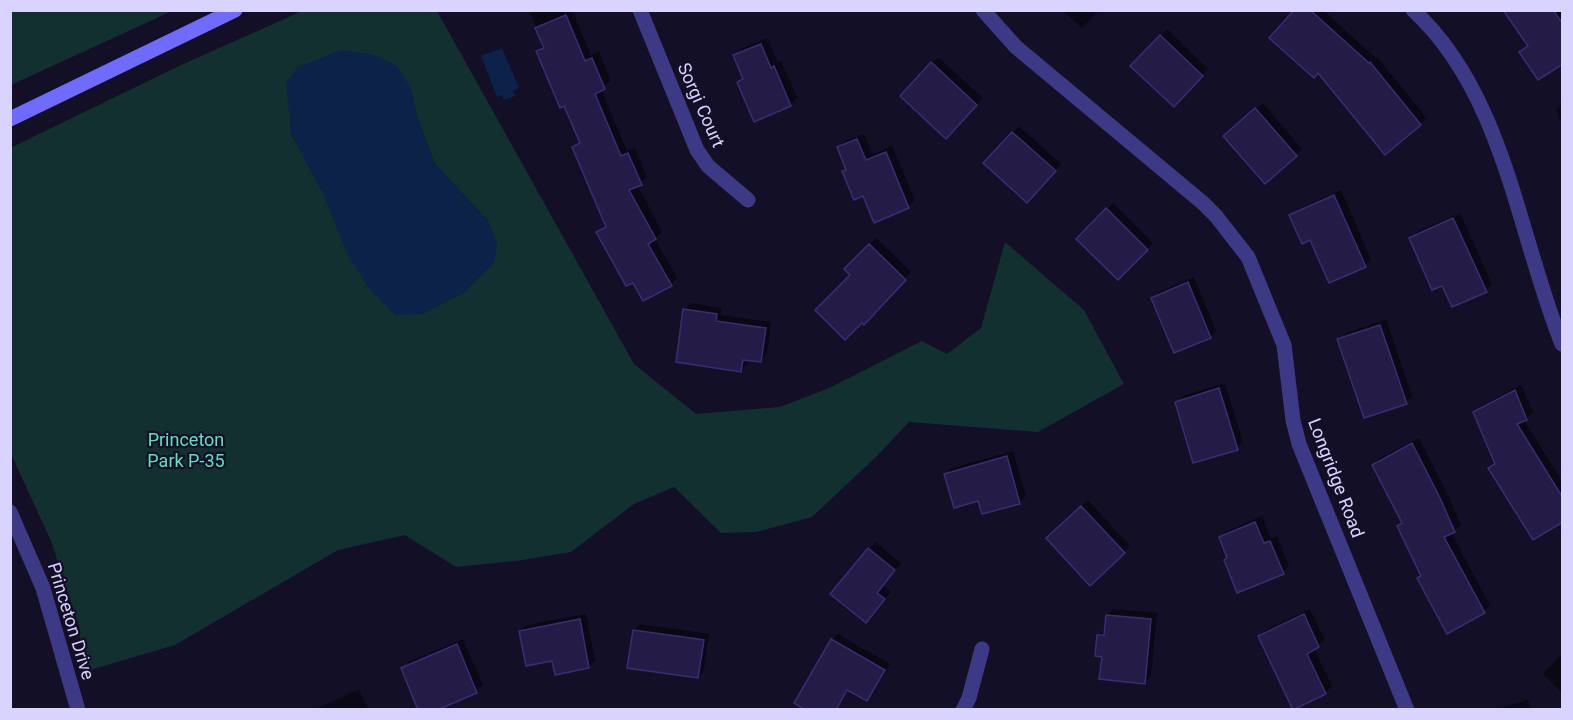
<svg xmlns="http://www.w3.org/2000/svg" width="1573" height="720" font-family="Roboto,sans-serif">
<rect width="100%" height="100%" fill="#130f26"/>
<g fill="#12302f" fill-rule="evenodd">
<path d="M 11,10 L 172,10 L 172,11 L 11,85 Z"/>
<path d="M 302,11 L 437,11 L 634,364 L 696,414 L 780,407 L 829,388 L 922,341 L 947,354 L 981,328 L 1005,242 L 1084,310 L 1124,384 L 1038,432 L 909,422 L 876,457 L 812,517 L 756,532 L 721,533 L 674,487 L 634,504 L 571,552 L 516,561 L 456,567 L 405,535 L 338,550 L 175,645 L 83,672 L 79,626 L 51,541 L 11,454 L 10,148 L 181,65 ZM 410,86 L 417,117 L 435,164 L 488,221 L 494,262 L 464,292 L 422,314 L 322,191 L 291,134 Z"/>
</g>
<g fill="#0c2248">
<path d="M 502,48 L 519,88 L 513,91 L 515,96 L 504,100 L 502,95 L 497,97 L 481,56 Z"/>
<path d="M 341,50 L 371,54 L 396,65 L 410,86 L 417,117 L 435,164 L 488,221 L 497,243 L 494,262 L 464,292 L 422,314 L 396,315 L 370,290 L 347,254 L 322,191 L 291,134 L 286,82 L 298,67 Z"/>
</g>
<g fill="#0007">
<path d="M 529,10 L 572,10 L 591,55 L 599,52 L 611,81 L 601,89 L 627,151 L 635,148 L 647,177 L 637,185 L 662,232 L 655,239 L 677,278 L 671,285 L 634,281 L 598,233 L 607,225 L 574,147 L 581,141 L 565,104 L 538,52 L 544,45 Z"/>
<path d="M 1062,10 L 1099,10 L 1082,28 Z"/>
<path d="M 1296,10 L 1323,10 L 1376,58 L 1377,57 L 1427,118 L 1385,153 Z"/>
<path d="M 1505,10 L 1562,10 L 1562,62 L 1521,52 L 1529,45 Z"/>
<path d="M 1167,29 L 1208,69 L 1174,105 L 1133,66 Z"/>
<path d="M 767,38 L 778,62 L 781,61 L 797,98 L 790,105 L 755,120 L 739,82 L 744,77 L 734,56 L 741,49 Z"/>
<path d="M 938,57 L 983,98 L 952,131 L 932,63 Z"/>
<path d="M 1263,103 L 1302,149 L 1265,182 L 1231,130 Z"/>
<path d="M 1562,104 L 1562,124 L 1556,110 Z"/>
<path d="M 1019,126 L 1061,164 L 1033,195 L 985,163 Z"/>
<path d="M 864,134 L 873,154 L 892,146 L 915,200 L 908,206 L 864,194 L 848,168 L 839,148 L 845,141 Z"/>
<path d="M 1341,190 L 1371,259 L 1365,265 L 1311,239 L 1291,215 L 1298,209 Z"/>
<path d="M 1113,203 L 1153,243 L 1118,278 L 1078,239 Z"/>
<path d="M 1460,213 L 1492,284 L 1486,291 L 1443,284 L 1411,239 L 1417,232 Z"/>
<path d="M 876,238 L 911,272 L 870,317 L 852,275 L 846,269 Z"/>
<path d="M 1194,277 L 1216,331 L 1210,337 L 1153,298 L 1159,292 Z"/>
<path d="M 691,303 L 722,308 L 721,315 L 771,322 L 767,354 L 760,361 L 748,359 L 747,364 L 741,370 L 685,310 Z"/>
<path d="M 1386,319 L 1412,396 L 1406,402 L 1339,340 L 1346,333 Z"/>
<path d="M 1225,383 L 1243,442 L 1237,449 L 1176,403 L 1183,396 Z"/>
<path d="M 1521,385 L 1533,412 L 1524,420 L 1562,481 L 1562,520 L 1490,468 L 1496,462 L 1475,412 L 1481,406 Z"/>
<path d="M 1419,438 L 1446,491 L 1461,525 L 1451,532 L 1490,605 L 1484,612 L 1422,575 L 1399,526 L 1403,522 L 1373,465 L 1380,458 Z"/>
<path d="M 1013,451 L 1026,496 L 1019,502 L 946,474 L 952,468 Z"/>
<path d="M 1088,500 L 1130,546 L 1090,584 L 1048,538 Z"/>
<path d="M 1262,516 L 1271,538 L 1277,536 L 1289,566 L 1283,572 L 1229,557 L 1220,537 L 1227,531 Z"/>
<path d="M 875,542 L 901,563 L 882,585 L 891,592 L 872,615 L 832,594 Z"/>
<path d="M 1113,609 L 1157,613 L 1151,676 L 1145,682 L 1103,655 L 1098,636 L 1106,629 L 1107,615 Z"/>
<path d="M 1310,609 L 1325,640 L 1314,649 L 1332,686 L 1325,693 L 1260,636 L 1266,630 Z"/>
<path d="M 586,614 L 595,661 L 589,667 L 553,659 L 520,631 L 527,625 Z"/>
<path d="M 640,624 L 709,634 L 704,670 L 698,677 L 634,631 Z"/>
<path d="M 838,634 L 890,664 L 873,693 L 867,700 L 849,689 L 837,710 L 808,710 L 832,640 Z"/>
<path d="M 463,639 L 483,685 L 476,691 L 433,710 L 403,668 L 409,662 Z"/>
<path d="M 1562,654 L 1562,693 L 1543,674 Z"/>
<path d="M 359,689 L 368,710 L 314,710 Z"/>
<path d="M 1528,700 L 1531,710 L 1494,710 Z"/>
</g>
<g fill="#241b47" stroke="#3b2d73" stroke-width="1.5">
<path d="M 1294,10 L 1310,10 L 1369,63 L 1370,62 L 1421,125 L 1385,155 L 1318,73 L 1314,78 L 1269,38 Z"/>
<path d="M 1503,10 L 1553,10 L 1563,24 L 1563,64 L 1538,80 L 1519,52 L 1528,46 Z"/>
<path d="M 566,15 L 585,61 L 592,58 L 605,89 L 595,94 L 621,156 L 628,153 L 642,185 L 629,190 L 656,239 L 648,244 L 672,286 L 643,301 L 633,283 L 626,286 L 596,232 L 606,227 L 572,147 L 580,143 L 564,106 L 560,108 L 536,51 L 544,48 L 535,28 Z"/>
<path d="M 1160,35 L 1203,76 L 1174,107 L 1130,66 Z"/>
<path d="M 761,44 L 771,68 L 774,66 L 791,106 L 754,122 L 737,82 L 743,79 L 733,55 Z"/>
<path d="M 931,62 L 977,105 L 946,139 L 900,96 Z"/>
<path d="M 1255,108 L 1297,156 L 1265,184 L 1223,136 Z"/>
<path d="M 1012,132 L 1056,171 L 1027,203 L 983,163 Z"/>
<path d="M 857,139 L 866,160 L 886,152 L 909,208 L 874,223 L 863,196 L 854,200 L 842,171 L 846,170 L 837,147 Z"/>
<path d="M 1334,195 L 1366,267 L 1329,283 L 1310,240 L 1302,244 L 1289,215 Z"/>
<path d="M 1106,208 L 1148,250 L 1118,280 L 1076,239 Z"/>
<path d="M 1453,218 L 1487,292 L 1452,307 L 1442,286 L 1432,290 L 1409,238 Z"/>
<path d="M 869,244 L 906,280 L 864,325 L 862,323 L 845,340 L 815,310 L 850,275 L 844,269 Z"/>
<path d="M 1188,282 L 1211,338 L 1174,353 L 1151,298 Z"/>
<path d="M 683,309 L 717,314 L 716,321 L 766,328 L 761,362 L 743,360 L 741,372 L 676,362 Z"/>
<path d="M 1380,325 L 1407,404 L 1364,418 L 1337,339 Z"/>
<path d="M 1219,388 L 1238,450 L 1193,463 L 1175,402 Z"/>
<path d="M 1515,390 L 1527,420 L 1517,424 L 1563,498 L 1563,522 L 1533,540 L 1488,468 L 1495,464 L 1473,412 Z"/>
<path d="M 1412,443 L 1440,498 L 1455,532 L 1444,537 L 1485,613 L 1447,634 L 1417,578 L 1421,576 L 1397,526 L 1402,523 L 1372,465 Z"/>
<path d="M 1007,456 L 1020,504 L 982,514 L 978,501 L 954,508 L 944,474 Z"/>
<path d="M 1081,506 L 1125,553 L 1090,586 L 1046,538 Z"/>
<path d="M 1255,522 L 1264,543 L 1270,541 L 1284,574 L 1237,593 L 1224,560 L 1227,558 L 1219,537 Z"/>
<path d="M 868,548 L 895,570 L 877,593 L 885,599 L 866,623 L 830,594 Z"/>
<path d="M 1304,614 L 1319,647 L 1307,654 L 1326,694 L 1293,710 L 1258,636 Z"/>
<path d="M 1106,615 L 1151,619 L 1145,684 L 1099,679 L 1102,657 L 1095,656 L 1097,635 L 1104,635 Z"/>
<path d="M 580,619 L 589,668 L 555,675 L 552,661 L 526,666 L 519,631 Z"/>
<path d="M 633,630 L 704,640 L 698,678 L 627,668 Z"/>
<path d="M 831,639 L 885,670 L 867,701 L 847,690 L 836,710 L 805,710 L 794,703 Z"/>
<path d="M 457,644 L 477,693 L 437,710 L 418,710 L 401,668 Z"/>
</g>
<g fill="none" stroke-linecap="round" stroke-linejoin="round">
<g stroke="#3d3a85" stroke-width="15">
<path d="M 640,10 L 697,150 L 708,166 L 748,200"/>
<path d="M 983,10 L 1016,47 L 1203,203 L 1216,216 L 1248,257 L 1284,345 L 1293,420 L 1299,444 L 1407,710"/>
<path d="M 1413,10 C 1504,93 1518,235 1562,344"/>
<path d="M 10,512 L 43,588 L 78,710"/>
<path d="M 963,710 L 969,698 L 982,649"/>
</g>
<path stroke="#6f6bff" stroke-width="15" d="M 10,119 L 235,10"/>
</g>
<g text-anchor="middle" stroke-width="4.5" stroke-linejoin="round" paint-order="stroke">
<g font-size="18" fill="#d9d4ff" stroke="#130f26">
<text transform="translate(701 105) rotate(66)" y="6">Sorgi Court</text>
<text transform="translate(1336 478) rotate(69)" y="6">Longridge Road</text>
<text transform="translate(71 621) rotate(73)" y="6">Princeton Drive</text>
</g>
<g font-size="18" fill="#5fe0c0" stroke="#130f26">
<text x="186" y="446">Princeton<tspan x="186" dy="21">Park P-35</tspan></text>
</g>
</g>
<rect width="1573" height="720" fill="none" stroke="#d9d4ff" stroke-width="24"/>
</svg>
